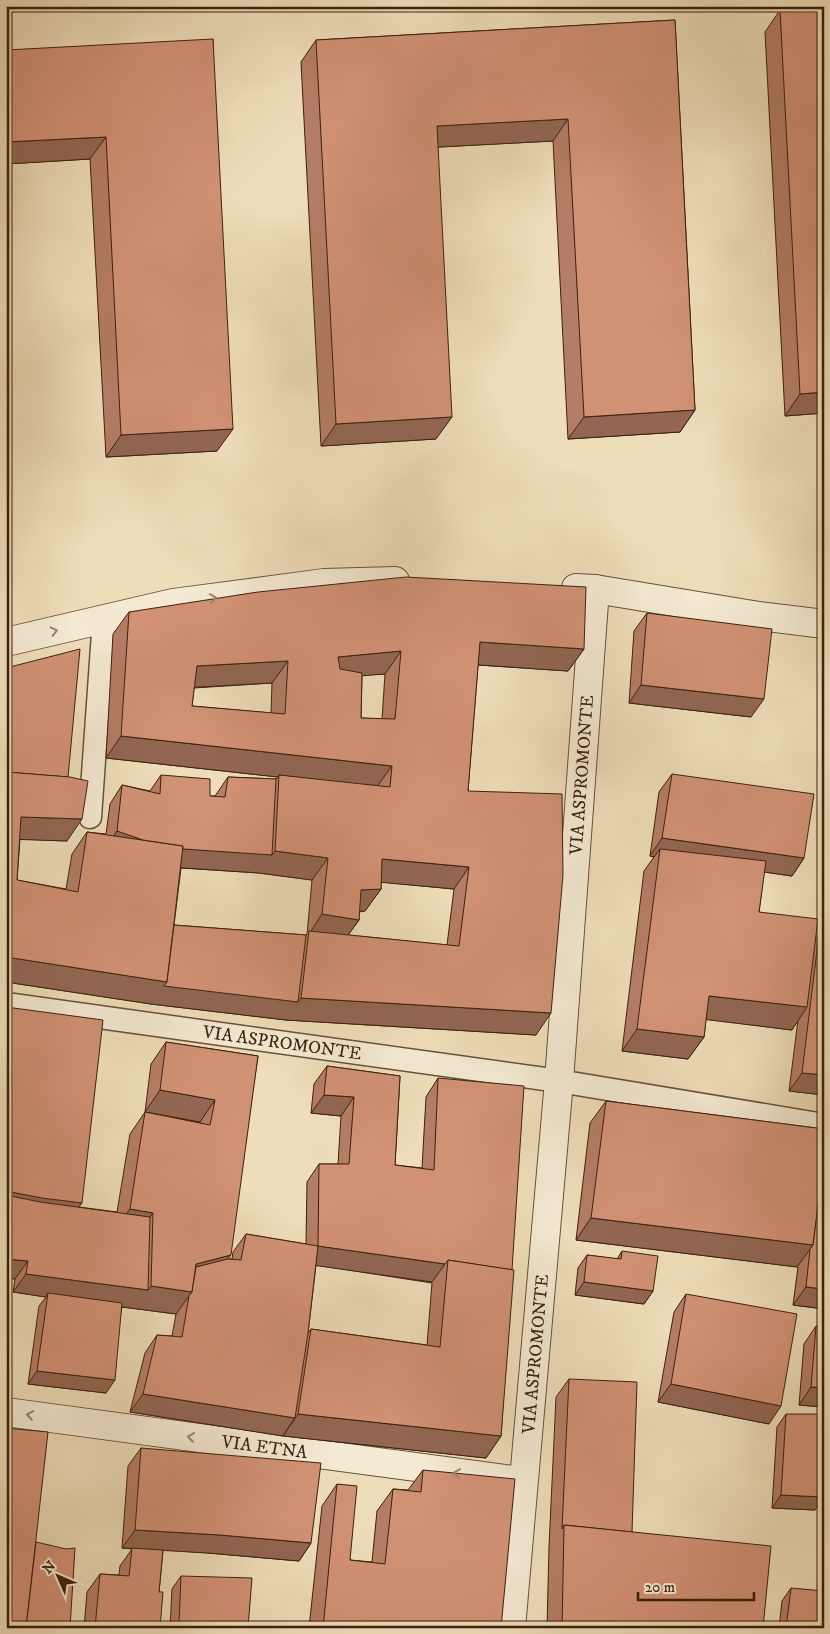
<svg xmlns="http://www.w3.org/2000/svg" width="830" height="1634" font-family="'IM FELL DW Pica',serif">
<rect width="100%" height="100%" fill="#eeddb9"/>
<filter id="stains"><feTurbulence type="fractalNoise" baseFrequency=".004" numOctaves="4"/><feColorMatrix values="0 0 0 0 .2 0 0 0 0 .09 0 0 0 0 .02 0 0 0 .5 -.17"/></filter>
<radialGradient id="worn" r=".72"><stop offset=".6" stop-color="#630" stop-opacity="0"/><stop offset="1" stop-color="#630" stop-opacity=".3"/></radialGradient>
<g fill="none" stroke-linecap="round" stroke-linejoin="round">
<defs>
<g id="service">
<path d="M 90,817 L 104,619"/>
<path id="s1" d="M 6,1004 L 559,1081 L 824,1125"/>
</g>
<g id="minor">
<path d="M 576,588 L 595,589 L 759,616 L 824,624"/>
<path d="M 6,642 L 173,603 L 324,583 L 395,581"/>
<path id="s2" d="M 6,1412 L 513,1480"/>
<path id="s3" d="M 511,1628 L 559,1081 L 595,589"/>
</g>
</defs>
<use href="#service" stroke="#685039" stroke-width="25"/>
<use href="#minor" stroke="#685039" stroke-width="30"/>
<use href="#service" stroke="#f4e9d2" stroke-width="22"/>
<use href="#minor" stroke="#f4e9d2" stroke-width="28"/>
</g>
<g fill="#b47d65" stroke="#3c210e" fill-rule="evenodd">
<path d="M 780,10 L 824,413 L 785,416 L 765,32 Z"/>
<path d="M 675,20 L 695,410 L 680,432 L 568,439 L 553,141 L 438,147 L 436,439 L 321,446 L 301,62 L 316,40 Z"/>
<path d="M 213,39 L 217,451 L 106,457 L 90,159 L 6,164 Z"/>
<path d="M 129,612 L 584,649 L 568,671 L 478,665 L 468,791 L 536,1035 L 286,1020 L 151,1004 L 6,982 L 6,668 L 68,777 L 67,841 L 20,839 L 17,880 L 66,889 L 72,854 L 87,832 L 106,834 L 110,804 L 122,785 L 150,791 L 161,775 L 210,796 L 215,796 L 228,777 L 276,779 L 278,777 L 106,758 L 113,634 ZM 385,674 L 382,719 L 361,718 L 362,675 ZM 272,683 L 271,713 L 192,706 L 194,688 ZM 181,868 L 259,873 L 312,880 L 307,934 L 306,935 L 174,925 ZM 381,882 L 454,889 L 447,945 L 348,935 L 359,920 L 359,912 L 365,911 L 381,889 Z"/>
<path d="M 647,613 L 751,717 L 629,703 L 634,631 Z"/>
<path d="M 672,774 L 804,858 L 792,876 L 764,872 L 759,912 L 816,939 L 819,934 L 824,1095 L 789,1091 L 798,1020 L 792,1030 L 706,1019 L 704,1037 L 688,1059 L 622,1051 L 644,871 L 654,857 L 650,856 L 659,792 Z"/>
<path d="M 6,1007 L 79,1207 L 117,1212 L 130,1134 L 145,1112 L 200,1123 L 200,1122 L 145,1112 L 151,1064 L 166,1042 L 258,1056 L 228,1259 L 232,1259 L 233,1252 L 246,1234 L 306,1244 L 307,1182 L 319,1164 L 338,1164 L 341,1116 L 311,1113 L 314,1084 L 327,1066 L 400,1076 L 395,1165 L 422,1168 L 426,1097 L 438,1078 L 512,1270 L 501,1436 L 486,1458 L 283,1436 L 130,1412 L 145,1353 L 157,1335 L 172,1336 L 176,1314 L 122,1307 L 106,1393 L 28,1384 L 39,1306 L 46,1297 L 13,1292 L 15,1279 L 6,1278 ZM 316,1265 L 432,1283 L 427,1345 L 311,1329 L 308,1333 Z"/>
<path d="M 606,1101 L 824,1129 L 824,1309 L 793,1305 L 798,1267 L 576,1240 L 590,1123 Z"/>
<path d="M 622,1251 L 653,1291 L 644,1304 L 575,1295 L 578,1268 L 587,1255 L 617,1259 Z"/>
<path d="M 686,1294 L 769,1424 L 658,1402 L 674,1312 Z"/>
<path d="M 816,1326 L 824,1407 L 799,1405 L 804,1344 Z"/>
<path d="M 569,1379 L 632,1532 L 763,1628 L 547,1628 L 549,1547 L 556,1397 Z"/>
<path d="M 786,1414 L 824,1497 L 815,1510 L 772,1508 L 777,1427 Z"/>
<path d="M 141,1448 L 311,1543 L 299,1561 L 208,1553 L 163,1550 L 159,1592 L 160,1628 L 84,1628 L 87,1592 L 100,1574 L 119,1575 L 120,1566 L 132,1549 L 122,1548 L 128,1466 Z"/>
<path d="M 423,1470 L 501,1628 L 309,1628 L 322,1506 L 337,1484 L 350,1560 L 372,1562 L 377,1511 L 393,1489 L 408,1490 Z"/>
<path d="M 181,1576 L 248,1628 L 170,1628 L 172,1589 Z"/>
<path d="M 791,1588 L 824,1628 L 779,1628 L 782,1601 Z"/>
</g>
<g fill="#926652" stroke="#3c210e">
<path d="M 568,119 L 553,141 L 421,148 L 437,126 Z"/>
<path d="M 106,137 L 90,159 L 6,164 L 6,142 Z"/>
<path d="M 824,392 L 824,413 L 785,416 L 800,394 Z"/>
<path d="M 695,410 L 680,432 L 568,439 L 584,417 Z"/>
<path d="M 452,417 L 436,439 L 321,446 L 336,424 Z"/>
<path d="M 233,429 L 217,451 L 106,457 L 121,435 Z"/>
<path d="M 480,642 L 584,649 L 568,671 L 465,664 Z"/>
<path d="M 401,651 L 385,674 L 323,679 L 338,657 Z"/>
<path d="M 288,661 L 272,683 L 181,688 L 197,666 Z"/>
<path d="M 641,685 L 764,699 L 751,717 L 629,703 Z"/>
<path d="M 121,736 L 392,766 L 376,788 L 279,775 L 278,777 L 106,758 Z"/>
<path d="M 21,817 L 82,819 L 67,841 L 6,839 Z"/>
<path d="M 117,831 L 272,855 L 275,851 L 328,858 L 312,880 L 259,873 L 154,866 L 105,849 Z"/>
<path d="M 662,838 L 804,858 L 792,876 L 659,857 L 660,849 L 654,857 L 650,856 Z"/>
<path d="M 382,859 L 469,867 L 454,889 L 367,881 Z"/>
<path d="M 381,889 L 365,911 L 346,912 L 361,890 Z"/>
<path d="M 322,914 L 359,920 L 343,942 L 309,934 Z"/>
<path d="M 6,957 L 298,1002 L 301,998 L 551,1013 L 536,1035 L 286,1020 L 151,1004 L 6,982 Z"/>
<path d="M 709,996 L 807,1007 L 792,1030 L 693,1018 Z"/>
<path d="M 637,1029 L 704,1037 L 688,1059 L 622,1051 Z"/>
<path d="M 802,1073 L 824,1075 L 824,1095 L 789,1091 Z"/>
<path d="M 160,1090 L 215,1100 L 200,1122 L 145,1112 Z"/>
<path d="M 324,1095 L 354,1097 L 341,1116 L 311,1113 Z"/>
<path d="M 6,1191 L 82,1203 L 66,1225 L 6,1216 Z"/>
<path d="M 130,1209 L 153,1213 L 138,1235 L 114,1231 Z"/>
<path d="M 591,1218 L 813,1245 L 797,1267 L 576,1240 Z"/>
<path d="M 318,1246 L 445,1264 L 432,1282 L 305,1264 Z"/>
<path d="M 231,1255 L 215,1277 L 191,1283 L 196,1264 Z"/>
<path d="M 6,1259 L 28,1261 L 15,1279 L 6,1278 Z"/>
<path d="M 26,1274 L 148,1290 L 151,1286 L 192,1292 L 176,1314 L 48,1297 L 48,1293 L 46,1297 L 13,1292 Z"/>
<path d="M 584,1282 L 653,1291 L 644,1304 L 575,1295 Z"/>
<path d="M 806,1287 L 824,1289 L 824,1309 L 793,1305 Z"/>
<path d="M 37,1371 L 115,1380 L 106,1393 L 28,1384 Z"/>
<path d="M 671,1384 L 781,1406 L 769,1424 L 658,1402 Z"/>
<path d="M 811,1387 L 824,1388 L 824,1407 L 799,1405 Z"/>
<path d="M 143,1394 L 295,1418 L 283,1436 L 130,1412 Z"/>
<path d="M 298,1414 L 501,1436 L 486,1458 L 283,1436 Z"/>
<path d="M 781,1495 L 824,1497 L 815,1510 L 772,1508 Z"/>
<path d="M 135,1530 L 220,1535 L 311,1543 L 299,1561 L 208,1553 L 122,1548 Z"/>
<path d="M 179,1622 L 248,1628 L 175,1628 Z"/>
</g>
<g fill="#d19175" stroke="#3c210e" fill-rule="evenodd">
<path d="M 824,8 L 824,392 L 800,394 L 780,10 Z"/>
<path d="M 675,20 L 695,410 L 584,417 L 568,119 L 437,126 L 452,417 L 336,424 L 316,40 Z"/>
<path d="M 213,39 L 233,429 L 121,435 L 106,137 L 6,142 L 6,50 Z"/>
<path d="M 406,577 L 586,587 L 584,649 L 480,642 L 468,791 L 562,794 L 563,875 L 551,1013 L 301,998 L 309,931 L 459,946 L 469,867 L 382,859 L 381,889 L 361,890 L 359,920 L 322,914 L 328,858 L 275,851 L 279,775 L 390,787 L 392,766 L 121,736 L 129,612 L 258,592 ZM 401,651 L 395,719 L 361,718 L 362,673 L 340,669 L 338,657 ZM 288,661 L 285,714 L 192,706 L 197,666 Z"/>
<path d="M 647,613 L 772,629 L 764,699 L 641,685 Z"/>
<path d="M 80,649 L 68,777 L 6,772 L 6,668 Z"/>
<path d="M 6,772 L 70,777 L 88,781 L 82,819 L 21,817 L 17,880 L 78,892 L 87,832 L 183,846 L 167,982 L 6,957 Z"/>
<path d="M 672,774 L 814,794 L 804,858 L 662,838 Z"/>
<path d="M 161,775 L 210,779 L 210,796 L 225,797 L 228,777 L 276,779 L 272,855 L 183,849 L 183,846 L 143,840 L 117,831 L 122,785 L 160,794 Z"/>
<path d="M 660,849 L 766,861 L 759,912 L 818,919 L 807,1007 L 709,996 L 704,1037 L 637,1029 Z"/>
<path d="M 174,925 L 306,935 L 298,1002 L 164,986 L 167,982 Z"/>
<path d="M 819,934 L 824,934 L 824,1075 L 802,1073 Z"/>
<path d="M 6,1007 L 103,1020 L 82,1203 L 42,1198 L 6,1191 Z"/>
<path d="M 166,1042 L 258,1056 L 231,1255 L 196,1264 L 192,1292 L 151,1286 L 153,1213 L 130,1209 L 145,1112 L 210,1125 L 215,1100 L 160,1090 Z"/>
<path d="M 327,1066 L 400,1076 L 395,1165 L 434,1170 L 438,1078 L 524,1086 L 512,1270 L 448,1260 L 445,1264 L 318,1246 L 319,1164 L 349,1164 L 354,1097 L 324,1095 Z"/>
<path d="M 606,1101 L 824,1129 L 824,1158 L 813,1245 L 591,1218 Z"/>
<path d="M 824,1158 L 824,1289 L 806,1287 L 810,1249 L 813,1245 Z"/>
<path d="M 6,1195 L 40,1202 L 150,1217 L 148,1290 L 26,1274 L 28,1261 L 6,1259 Z"/>
<path d="M 246,1234 L 318,1246 L 308,1333 L 295,1418 L 143,1394 L 157,1335 L 182,1337 L 189,1296 L 192,1292 L 196,1267 L 228,1259 L 241,1260 Z"/>
<path d="M 622,1251 L 658,1256 L 653,1291 L 584,1282 L 587,1255 L 621,1259 Z"/>
<path d="M 448,1260 L 514,1270 L 501,1436 L 298,1414 L 311,1329 L 440,1347 Z"/>
<path d="M 48,1293 L 122,1303 L 115,1380 L 37,1371 Z"/>
<path d="M 686,1294 L 797,1314 L 781,1406 L 671,1384 Z"/>
<path d="M 6,1295 L 12,1297 L 6,1332 Z"/>
<path d="M 816,1326 L 824,1327 L 824,1388 L 811,1387 Z"/>
<path d="M 569,1379 L 637,1382 L 632,1532 L 564,1525 L 562,1529 Z"/>
<path d="M 786,1414 L 824,1414 L 824,1497 L 781,1495 Z"/>
<path d="M 6,1428 L 48,1432 L 26,1628 L 6,1628 Z"/>
<path d="M 141,1448 L 321,1463 L 311,1543 L 220,1535 L 135,1530 Z"/>
<path d="M 423,1470 L 515,1479 L 501,1628 L 323,1628 L 337,1484 L 357,1486 L 350,1560 L 385,1564 L 393,1489 L 421,1492 Z"/>
<path d="M 564,1525 L 771,1546 L 763,1628 L 562,1628 Z"/>
<path d="M 36,1542 L 66,1549 L 75,1548 L 70,1628 L 26,1628 Z"/>
<path d="M 132,1548 L 163,1550 L 159,1592 L 163,1592 L 160,1628 L 95,1628 L 100,1574 L 129,1576 Z"/>
<path d="M 181,1576 L 252,1578 L 248,1628 L 179,1622 Z"/>
<path d="M 791,1588 L 824,1591 L 824,1628 L 786,1628 Z"/>
</g>
<defs><path id="oneway-chevron" d="M-2-3.5L2.5 0L-2 3.5" fill="none" stroke-width="1.6" stroke-linecap="round" stroke-linejoin="round" transform="scale(1.25)"/></defs>
<g stroke="#988570">
<use href="#oneway-chevron" transform="translate(213 598) rotate(-8)"/>
<use href="#oneway-chevron" transform="translate(54 631) rotate(-13)"/>
<use href="#oneway-chevron" transform="translate(30 1415) rotate(-172)"/>
<use href="#oneway-chevron" transform="translate(191 1437) rotate(-172)"/>
<use href="#oneway-chevron" transform="translate(457 1473) rotate(-172)"/>
</g>
<g text-anchor="middle" stroke-width="4.5" stroke-linejoin="round" paint-order="stroke">
<g font-size="18" fill="#3c210e" stroke="#f4e9d2">
<text dy="6" stroke="none"><textPath href="#s3" startOffset="856">VIA ASPROMONTE</textPath></text>
<text dy="6" stroke="none"><textPath href="#s1" startOffset="279">VIA ASPROMONTE</textPath></text>
<text dy="6" stroke="none"><textPath href="#s3" startOffset="275">VIA ASPROMONTE</textPath></text>
<text dy="6" stroke="none"><textPath href="#s2" startOffset="261">VIA ETNA</textPath></text>
</g>
</g>
<rect width="830" height="1634" fill="none" stroke="#eeddb9" stroke-width="25"/>
<rect x="8" y="8" width="815" height="1619" fill="none" stroke="#3c210e" stroke-width="2.5"/>
<rect x="12" y="12" width="805" height="1609" fill="none" stroke="#3c210e"/>
<g transform="translate(58 1576) rotate(315)" stroke="#f4e9d2" stroke-width="4" paint-order="stroke">
<path d="M0-4L9 19L0 12L-9 19Z" fill="#3c210e"/>
<text y="-8" font-size="14" font-weight="bold" text-anchor="middle" fill="#3c210e">N</text>
</g>
<path d="M638 1592v8h116v-8" fill="none" stroke="#3c210e" stroke-width="2.5"/>
<text x="645" y="1592" font-size="15" fill="#3c210e" stroke="#f4e9d2" stroke-width="4" paint-order="stroke">20 m</text>
<rect width="100%" height="100%" filter="url(#stains)"/>
<rect width="100%" height="100%" fill="url(#worn)"/>
</svg>
